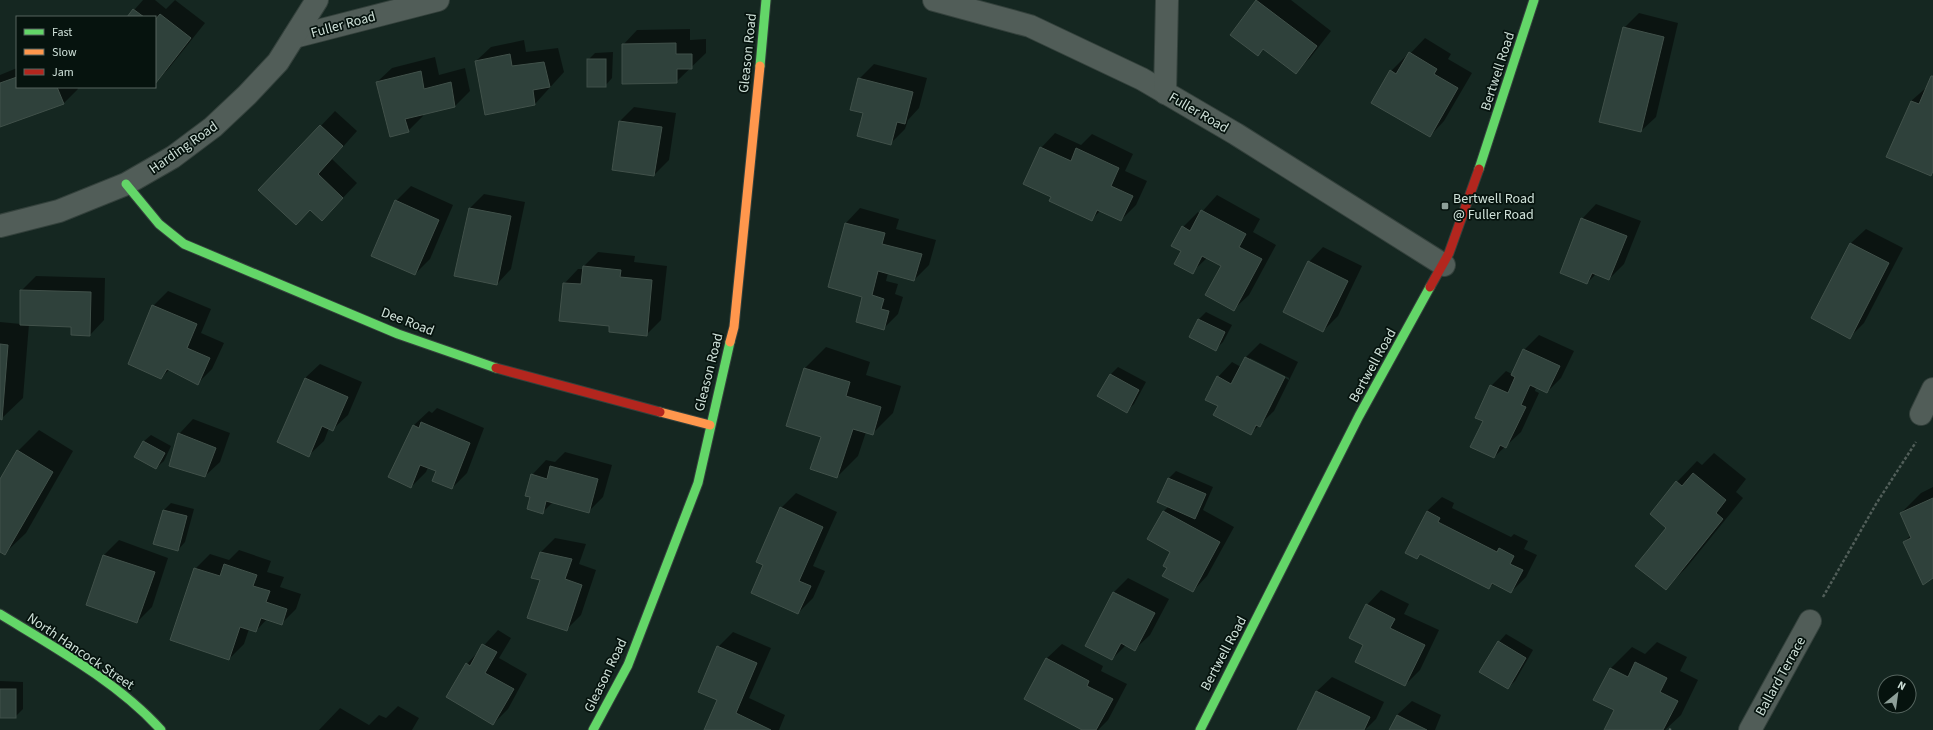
<svg xmlns="http://www.w3.org/2000/svg" width="1933" height="730" font-family="'Source Sans 3',sans-serif">
<rect width="100%" height="100%" fill="#152721"/>
<g fill="#0007" fill-rule="evenodd">
<path d="M 143,0 L 155,0 L 166,9 L 175,0 L 205,23 L 169,68 L 155,83 L 155,17 L 128,17 Z"/>
<path d="M 1257,0 L 1291,0 L 1331,31 L 1310,58 L 1295,72 L 1264,48 L 1258,55 L 1231,35 Z"/>
<path d="M 1639,13 L 1678,23 L 1656,117 L 1641,131 L 1624,28 Z"/>
<path d="M 690,29 L 690,40 L 706,39 L 706,53 L 676,82 L 623,45 L 637,30 Z"/>
<path d="M 1425,38 L 1451,54 L 1448,59 L 1472,73 L 1444,121 L 1430,136 L 1391,71 L 1406,56 L 1407,57 Z"/>
<path d="M 524,40 L 526,52 L 558,48 L 564,72 L 535,104 L 476,61 L 491,47 Z"/>
<path d="M 613,52 L 612,78 L 605,86 L 588,60 L 595,53 Z"/>
<path d="M 435,57 L 439,75 L 465,68 L 470,91 L 455,106 L 422,114 L 423,116 L 408,131 L 377,82 L 392,68 Z"/>
<path d="M 874,64 L 927,78 L 919,108 L 908,120 L 905,129 L 890,144 L 864,113 L 859,79 Z"/>
<path d="M 17,68 L 17,87 L 77,87 L 78,89 L 63,104 L 0,126 L 0,75 Z"/>
<path d="M 1933,75 L 1933,172 L 1931,175 L 1887,156 L 1911,101 L 1927,87 Z"/>
<path d="M 634,107 L 676,113 L 669,160 L 654,175 L 620,121 Z"/>
<path d="M 335,111 L 357,131 L 332,159 L 357,183 L 322,220 L 310,209 L 260,190 Z"/>
<path d="M 1055,133 L 1081,145 L 1092,134 L 1133,154 L 1125,171 L 1147,181 L 1136,205 L 1121,220 L 1101,210 L 1091,220 L 1052,196 L 1041,148 Z"/>
<path d="M 411,186 L 453,205 L 430,259 L 415,274 L 396,201 Z"/>
<path d="M 484,194 L 525,202 L 511,269 L 497,284 L 470,208 Z"/>
<path d="M 1217,195 L 1260,219 L 1253,232 L 1276,245 L 1249,295 L 1234,309 L 1222,266 L 1207,258 L 1192,272 L 1183,251 L 1183,227 L 1198,212 L 1200,214 Z"/>
<path d="M 1596,204 L 1641,221 L 1624,264 L 1609,279 L 1596,274 L 1587,283 L 1582,219 Z"/>
<path d="M 860,208 L 899,219 L 896,229 L 936,240 L 929,265 L 914,280 L 888,273 L 886,281 L 898,284 L 895,294 L 903,297 L 898,314 L 884,328 L 863,296 L 829,286 L 846,223 Z"/>
<path d="M 1866,229 L 1903,248 L 1864,323 L 1849,338 L 1812,318 L 1851,243 Z"/>
<path d="M 1323,247 L 1362,266 L 1338,316 L 1323,331 L 1309,262 Z"/>
<path d="M 598,252 L 635,256 L 634,262 L 667,266 L 661,320 L 646,335 L 610,325 L 564,284 L 578,269 L 583,269 L 584,266 Z"/>
<path d="M 36,276 L 105,278 L 104,320 L 90,335 L 72,326 L 29,324 L 23,398 L 2,418 L 0,418 L 0,322 L 21,324 L 21,291 Z"/>
<path d="M 168,291 L 211,309 L 201,333 L 224,343 L 212,369 L 197,384 L 169,370 L 161,378 L 153,306 Z"/>
<path d="M 1206,312 L 1232,325 L 1223,342 L 1215,350 L 1190,337 L 1199,319 Z"/>
<path d="M 1539,335 L 1574,351 L 1561,378 L 1547,392 L 1536,387 L 1535,391 L 1539,393 L 1521,432 L 1494,457 L 1484,421 L 1491,386 L 1506,371 L 1512,374 L 1524,350 Z"/>
<path d="M 1260,343 L 1298,362 L 1274,411 L 1251,433 L 1219,405 L 1218,377 L 1232,362 L 1241,367 L 1246,357 ZM 1250,358 L 1289,378 L 1289,380 L 1250,360 Z"/>
<path d="M 826,347 L 870,362 L 866,375 L 901,386 L 893,413 L 872,434 L 866,432 L 858,456 L 837,477 L 822,436 L 787,425 L 805,368 Z"/>
<path d="M 320,364 L 362,382 L 348,415 L 333,429 L 329,428 L 324,441 L 309,455 L 305,378 Z"/>
<path d="M 1118,367 L 1146,382 L 1134,404 L 1127,411 L 1099,396 L 1111,374 Z"/>
<path d="M 437,408 L 484,428 L 467,473 L 452,488 L 437,470 L 428,467 L 426,472 L 411,487 L 389,476 L 414,425 L 429,411 L 432,413 Z"/>
<path d="M 193,419 L 230,433 L 220,462 L 205,476 L 179,434 Z"/>
<path d="M 39,430 L 73,451 L 26,533 L 5,553 L 0,550 L 0,481 L 18,451 Z"/>
<path d="M 151,435 L 171,446 L 164,461 L 156,468 L 143,442 Z"/>
<path d="M 565,452 L 612,465 L 603,497 L 588,512 L 553,502 L 543,512 L 532,475 L 546,460 L 555,462 Z"/>
<path d="M 1714,453 L 1746,479 L 1736,492 L 1743,498 L 1686,568 L 1665,589 L 1668,527 L 1677,482 L 1697,461 L 1702,465 Z"/>
<path d="M 1176,471 L 1213,487 L 1203,510 L 1234,527 L 1207,576 L 1193,591 L 1168,567 L 1172,551 L 1149,538 L 1164,511 L 1169,506 L 1159,502 L 1169,478 Z"/>
<path d="M 1933,487 L 1933,577 L 1904,542 L 1911,535 L 1901,513 L 1921,493 Z"/>
<path d="M 796,493 L 837,512 L 813,566 L 825,571 L 813,598 L 798,613 L 764,565 L 781,508 Z"/>
<path d="M 1442,497 L 1454,503 L 1452,508 L 1511,537 L 1514,534 L 1528,541 L 1524,549 L 1537,555 L 1526,577 L 1511,592 L 1494,583 L 1489,588 L 1421,554 L 1417,558 L 1407,552 L 1427,511 Z"/>
<path d="M 171,503 L 194,509 L 185,542 L 178,550 L 164,510 Z"/>
<path d="M 555,538 L 586,544 L 579,564 L 596,570 L 581,615 L 566,630 L 541,579 L 541,552 Z"/>
<path d="M 119,540 L 168,558 L 152,607 L 137,622 L 87,604 L 104,555 Z"/>
<path d="M 239,550 L 271,561 L 267,572 L 284,577 L 280,587 L 301,594 L 296,609 L 281,624 L 267,619 L 256,631 L 249,629 L 244,644 L 229,659 L 195,569 L 210,554 L 229,560 Z"/>
<path d="M 1128,578 L 1169,599 L 1150,635 L 1135,649 L 1126,645 L 1112,659 L 1114,592 Z"/>
<path d="M 1381,590 L 1409,604 L 1404,614 L 1439,630 L 1420,670 L 1405,685 L 1364,645 L 1367,605 Z"/>
<path d="M 498,630 L 511,638 L 499,658 L 527,674 L 508,709 L 493,724 L 467,664 Z"/>
<path d="M 733,632 L 771,648 L 749,698 L 785,715 L 779,730 L 705,730 L 718,700 L 718,647 Z"/>
<path d="M 1506,634 L 1533,650 L 1515,681 L 1508,688 L 1499,642 Z"/>
<path d="M 1657,642 L 1687,657 L 1680,671 L 1698,680 L 1681,715 L 1665,730 L 1605,730 L 1615,710 L 1595,700 L 1611,668 L 1632,647 L 1645,654 Z"/>
<path d="M 1062,644 L 1103,666 L 1101,671 L 1127,684 L 1108,720 L 1098,730 L 1084,730 L 1026,699 L 1047,658 Z"/>
<path d="M 1332,677 L 1384,702 L 1376,719 L 1365,730 L 1298,730 L 1317,691 Z"/>
<path d="M 0,681 L 23,682 L 23,709 L 15,717 L 0,717 Z"/>
<path d="M 1412,701 L 1441,715 L 1435,730 L 1390,730 L 1397,715 Z"/>
<path d="M 398,706 L 419,718 L 412,730 L 319,730 L 340,708 L 369,725 L 379,715 L 386,718 Z"/>
</g>
<g fill="#2f413b" stroke="#41514a">
<path d="M 1256,0 L 1317,46 L 1296,74 L 1263,49 L 1258,56 L 1230,35 Z"/>
<path d="M 133,9 L 144,17 L 127,17 Z"/>
<path d="M 160,14 L 191,38 L 155,84 L 155,20 Z"/>
<path d="M 1623,27 L 1664,37 L 1641,132 L 1599,122 Z"/>
<path d="M 676,43 L 676,54 L 692,54 L 692,69 L 677,69 L 677,83 L 622,84 L 622,44 Z"/>
<path d="M 1409,52 L 1437,69 L 1434,74 L 1458,88 L 1430,137 L 1371,103 L 1390,70 L 1396,74 Z"/>
<path d="M 510,54 L 512,66 L 544,62 L 550,87 L 533,90 L 535,105 L 485,115 L 475,61 Z"/>
<rect x="587" y="59" width="19" height="28"/>
<path d="M 421,71 L 424,89 L 451,82 L 455,107 L 405,119 L 409,132 L 390,137 L 376,82 Z"/>
<path d="M 1931,76 L 1933,76 L 1933,171 L 1931,176 L 1886,157 L 1911,101 L 1919,104 Z"/>
<path d="M 17,77 L 17,87 L 57,87 L 64,104 L 0,127 L 0,83 Z"/>
<path d="M 858,78 L 913,92 L 905,124 L 897,122 L 891,145 L 857,136 L 863,113 L 850,110 Z"/>
<path d="M 619,121 L 662,127 L 654,176 L 612,170 Z"/>
<path d="M 320,125 L 343,146 L 318,174 L 343,198 L 322,221 L 310,210 L 296,225 L 258,190 Z"/>
<path d="M 1040,147 L 1071,161 L 1076,148 L 1119,168 L 1111,186 L 1133,196 L 1121,221 L 1097,210 L 1092,221 L 1049,201 L 1051,197 L 1023,184 Z"/>
<path d="M 395,200 L 439,220 L 415,275 L 371,256 Z"/>
<path d="M 469,208 L 511,216 L 497,285 L 454,276 Z"/>
<path d="M 1201,210 L 1246,234 L 1239,247 L 1262,259 L 1234,311 L 1205,295 L 1221,266 L 1202,256 L 1193,274 L 1174,264 L 1181,251 L 1171,246 L 1182,226 L 1190,231 Z"/>
<path d="M 1581,218 L 1627,236 L 1609,280 L 1592,273 L 1587,284 L 1560,273 Z"/>
<path d="M 845,223 L 885,233 L 882,244 L 922,254 L 914,281 L 878,271 L 872,295 L 884,299 L 881,309 L 889,311 L 884,330 L 856,322 L 862,297 L 828,287 Z"/>
<path d="M 1850,243 L 1889,263 L 1850,339 L 1811,318 Z"/>
<path d="M 1308,261 L 1348,281 L 1323,332 L 1283,312 Z"/>
<path d="M 583,266 L 621,270 L 620,277 L 652,280 L 647,336 L 609,332 L 609,326 L 559,321 L 563,283 L 581,284 Z"/>
<path d="M 20,290 L 91,292 L 90,336 L 71,335 L 71,327 L 20,325 Z"/>
<path d="M 152,305 L 197,324 L 187,348 L 210,358 L 198,385 L 167,369 L 161,379 L 128,364 Z"/>
<path d="M 1198,319 L 1225,332 L 1216,351 L 1189,337 Z"/>
<path d="M 0,344 L 8,345 L 2,420 L 0,419 Z"/>
<path d="M 1523,349 L 1560,366 L 1547,393 L 1530,385 L 1521,405 L 1526,407 L 1506,448 L 1500,445 L 1494,458 L 1470,447 L 1483,421 L 1475,418 L 1490,385 L 1508,393 L 1515,377 L 1511,375 Z"/>
<path d="M 1245,357 L 1285,377 L 1260,427 L 1256,425 L 1251,435 L 1213,415 L 1218,406 L 1205,400 L 1217,376 L 1231,384 Z"/>
<path d="M 804,368 L 850,382 L 846,396 L 881,407 L 873,435 L 853,429 L 837,478 L 810,469 L 821,437 L 786,426 Z"/>
<path d="M 1110,374 L 1139,390 L 1127,413 L 1097,396 Z"/>
<path d="M 305,378 L 348,397 L 333,431 L 322,426 L 309,457 L 277,442 Z"/>
<path d="M 421,422 L 470,443 L 452,489 L 432,481 L 436,471 L 420,465 L 411,488 L 388,477 L 413,425 L 419,428 Z"/>
<path d="M 178,433 L 216,448 L 205,477 L 169,466 Z"/>
<path d="M 143,441 L 165,453 L 156,469 L 134,457 Z"/>
<path d="M 17,450 L 53,472 L 5,555 L 0,552 L 0,479 Z"/>
<path d="M 550,466 L 598,479 L 589,513 L 546,501 L 543,514 L 527,509 L 530,497 L 525,496 L 531,474 L 547,479 Z"/>
<path d="M 1693,473 L 1726,500 L 1716,513 L 1723,519 L 1666,590 L 1635,566 L 1666,528 L 1650,514 L 1676,481 L 1682,486 Z"/>
<path d="M 1168,478 L 1206,494 L 1195,519 L 1157,502 Z"/>
<path d="M 1933,498 L 1933,578 L 1923,585 L 1903,542 L 1911,538 L 1900,513 Z"/>
<path d="M 780,507 L 823,527 L 799,581 L 811,586 L 798,614 L 751,593 L 763,565 L 756,562 Z"/>
<path d="M 163,510 L 187,516 L 178,551 L 153,544 Z"/>
<path d="M 1163,511 L 1220,542 L 1193,592 L 1162,576 L 1167,568 L 1163,566 L 1170,552 L 1147,539 Z"/>
<path d="M 1427,511 L 1440,518 L 1438,522 L 1497,552 L 1499,548 L 1514,556 L 1510,564 L 1523,570 L 1511,593 L 1492,583 L 1489,589 L 1420,554 L 1417,559 L 1405,553 Z"/>
<path d="M 540,552 L 572,559 L 565,579 L 582,585 L 567,631 L 527,618 L 540,580 L 531,578 Z"/>
<path d="M 103,555 L 155,572 L 137,623 L 86,605 Z"/>
<path d="M 224,564 L 257,575 L 253,586 L 270,591 L 266,602 L 287,609 L 282,625 L 261,618 L 256,632 L 240,627 L 229,660 L 170,640 L 194,568 L 220,576 Z"/>
<path d="M 1113,592 L 1155,613 L 1135,651 L 1121,643 L 1112,660 L 1085,646 Z"/>
<path d="M 1366,604 L 1395,619 L 1390,628 L 1425,645 L 1405,686 L 1355,662 L 1363,645 L 1349,638 Z"/>
<path d="M 1498,641 L 1526,658 L 1508,689 L 1479,672 Z"/>
<path d="M 482,644 L 497,652 L 485,673 L 514,689 L 493,725 L 446,697 L 466,663 L 470,666 Z"/>
<path d="M 717,646 L 757,663 L 736,713 L 771,730 L 704,730 L 717,700 L 698,692 Z"/>
<path d="M 1046,658 L 1089,681 L 1087,686 L 1113,699 L 1096,730 L 1082,730 L 1024,699 Z"/>
<path d="M 1635,662 L 1667,678 L 1660,692 L 1678,701 L 1663,730 L 1604,730 L 1614,710 L 1593,700 L 1610,668 L 1628,677 Z"/>
<rect x="0" y="689" width="16" height="29"/>
<path d="M 1316,691 L 1370,717 L 1364,730 L 1297,730 Z"/>
<path d="M 1397,715 L 1427,730 L 1389,730 Z"/>
</g>
<g fill="none" stroke-linecap="round" stroke-linejoin="round">
<defs>
<g id="street">
<path d="M 934,0 L 1030,26 L 1142,79 L 1236,134 L 1444,265"/>
<path d="M 294,37 L 438,0"/>
<path d="M 1165,93 L 1167,0"/>
<path d="M 0,226 L 59,211 L 126,184 L 173,157 L 213,127 L 247,95 L 278,62 L 317,0"/>
<path d="M 1921,414 L 1933,389"/>
<path d="M 1750,730 L 1810,621"/>
</g>
<g id="fast">
<path d="M 760,66 L 766,0"/>
<path d="M 1479,169 L 1534,0"/>
<path d="M 126,184 L 159,224 L 184,244 L 398,334 L 496,368"/>
<path d="M 0,614 C 54,647 119,683 161,730"/>
<path d="M 593,730 L 628,665 L 698,483 L 730,342"/>
<path d="M 1200,730 L 1359,416 L 1430,287"/>
</g>
<g id="slow">
<path d="M 730,342 L 734,327 L 760,66"/>
<path d="M 660,412 L 710,425"/>
</g>
<g id="jam">
<path d="M 1430,287 L 1449,253 L 1479,169"/>
<path d="M 496,368 L 660,412"/>
</g>
</defs>
<use href="#street" stroke="#34413c" stroke-width="24"/>
<use href="#fast" stroke="#34413c" stroke-width="11"/>
<use href="#slow" stroke="#34413c" stroke-width="11"/>
<use href="#jam" stroke="#34413c" stroke-width="11"/>
<g stroke="#515e59" stroke-width="2.5" stroke-dasharray="3 2" stroke-linecap="butt">
<path d="M 1823,597 L 1876,504 L 1916,442"/>
<path d="M 1669,729 L 1671,730"/>
</g>
<use href="#street" stroke="#515d58" stroke-width="22"/>
<use href="#fast" stroke="#63d668" stroke-width="9"/>
<use href="#slow" stroke="#ff974d" stroke-width="9"/>
<use href="#jam" stroke="#b3261e" stroke-width="9"/>
</g>
<rect fill="#8ea099" stroke="#06130e" stroke-width="1.5" x="1441" y="202" width="8" height="8" rx="2"/>
<g text-anchor="middle" stroke-width="3.5" stroke-linejoin="round" paint-order="stroke">
<g font-size="14" fill="#cfe1d9" stroke="#06130e">
<text transform="translate(343 24) rotate(-15)" y="5">Fuller Road</text>
<text transform="translate(747 53) rotate(-84)" y="5">Gleason Road</text>
<text transform="translate(1497 71) rotate(-72)" y="5">Bertwell Road</text>
<text transform="translate(1199 112) rotate(30)" y="5">Fuller Road</text>
<text transform="translate(183 147) rotate(-35)" y="5">Harding Road</text>
<text transform="translate(408 321) rotate(21)" y="5">Dee Road</text>
<text transform="translate(1372 365) rotate(-61)" y="5">Bertwell Road</text>
<text transform="translate(708 372) rotate(-76)" y="5">Gleason Road</text>
<text transform="translate(81 651) rotate(34)" y="5">North Hancock Street</text>
<text transform="translate(1223 653) rotate(-62)" y="5">Bertwell Road</text>
<text transform="translate(605 675) rotate(-64)" y="5">Gleason Road</text>
<text transform="translate(1780 676) rotate(-61)" y="5">Ballard Terrace</text>
</g>
<g font-size="14" fill="#cfe1d9" stroke="#06130e" text-anchor="start">
<text x="1453" y="203">Bertwell Road<tspan x="1453" dy="16">@ Fuller Road</tspan></text>
</g>
</g>
<rect x="16" y="16" width="140" height="72" fill="#06130e" stroke="#56655f"/>
<rect x="24" y="29" width="20" height="6" fill="#63d668" stroke="#56655f"/>
<text x="52" y="36" font-size="12" fill="#cfe1d9">Fast</text>
<rect x="24" y="49" width="20" height="6" fill="#ff974d" stroke="#56655f"/>
<text x="52" y="56" font-size="12" fill="#cfe1d9">Slow</text>
<rect x="24" y="69" width="20" height="6" fill="#b3261e" stroke="#56655f"/>
<text x="52" y="76" font-size="12" fill="#cfe1d9">Jam</text>
<g transform="translate(1897 694) rotate(29)"><circle r="19" fill="#06130e" stroke="#56655f"/>
<path d="M0-3L7 15L0 10L-7 15Z" fill="#8ea099"/>
<text y="-6" font-size="11" font-weight="bold" text-anchor="middle" fill="#cfe1d9">N</text>
</g>
</svg>
